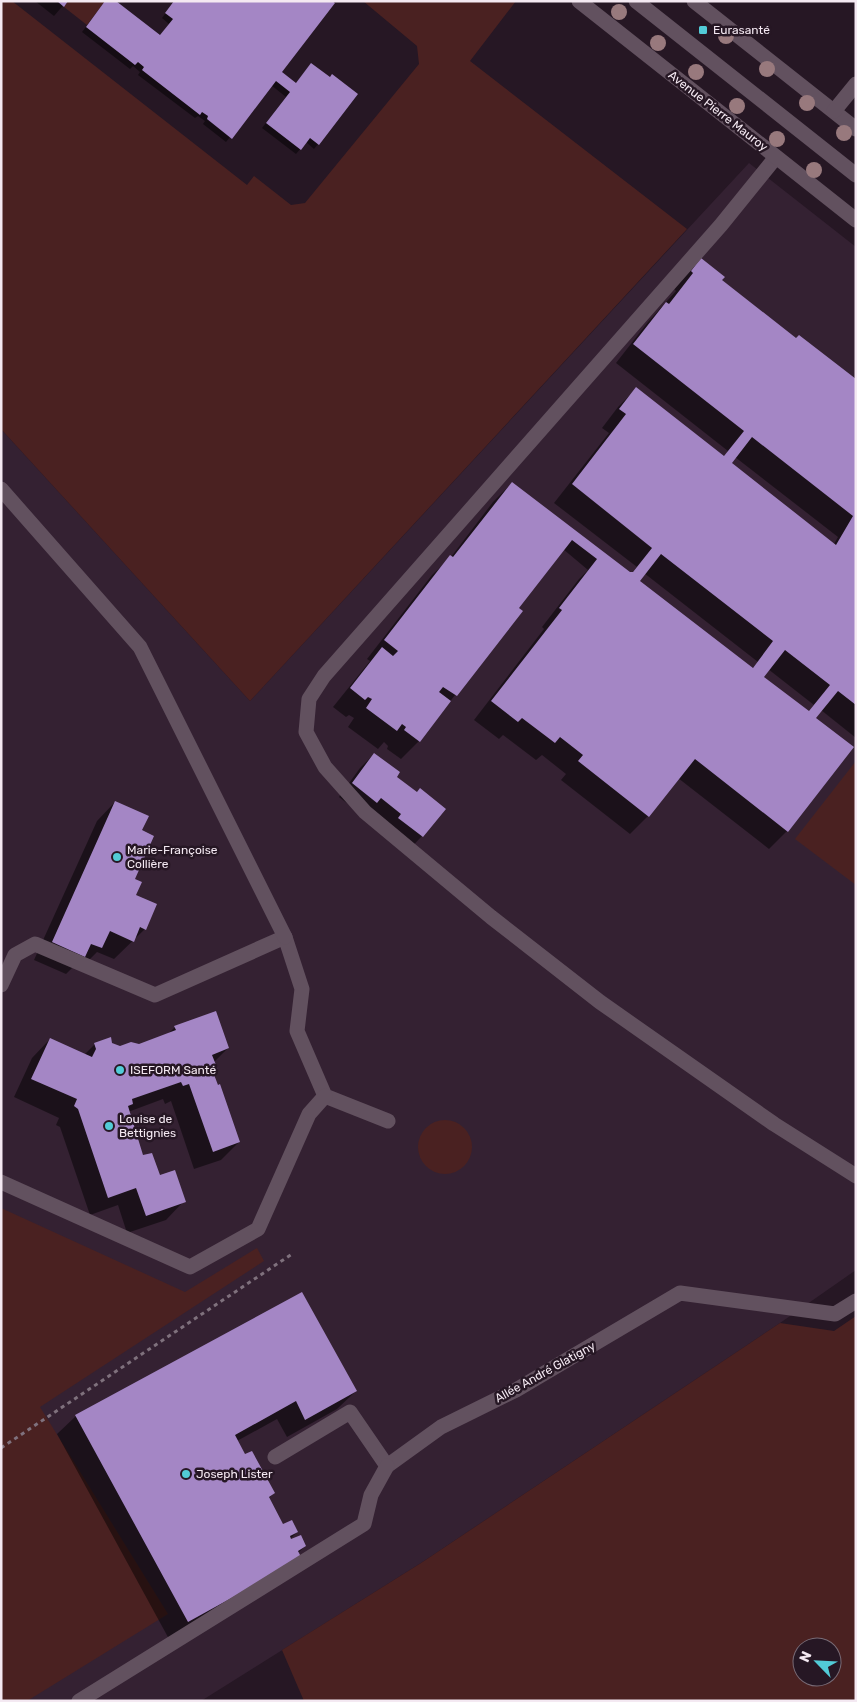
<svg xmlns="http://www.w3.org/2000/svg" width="857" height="1702" font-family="Rubik,sans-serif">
<rect width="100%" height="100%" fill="#261724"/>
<path fill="#342132" d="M 749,163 L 856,247 L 856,1270 L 780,1323 L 421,1563 L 201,1701 L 1,1701 L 1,429 L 250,701 Z"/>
<g fill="#4a2121" fill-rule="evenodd">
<path d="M 1,1 L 12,1 L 247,185 L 254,176 L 291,205 L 305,203 L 419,64 L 417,46 L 363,1 L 516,1 L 470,61 L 687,229 L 250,701 L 1,429 Z"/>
<path d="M 68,1 L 105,1 L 87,25 L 64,7 Z"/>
<path d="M 856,761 L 856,885 L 795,839 Z"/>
<circle cx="445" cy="1147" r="27"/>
<path d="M 1,1208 L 185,1292 L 257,1248 L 264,1261 L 40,1407 L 168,1614 L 27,1701 L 1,1701 Z"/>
<path d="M 856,1316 L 856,1701 L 304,1701 L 282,1650 L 421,1563 L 780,1323 L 834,1331 ZM 802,1647 L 832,1647 L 832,1677 L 802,1677 Z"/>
</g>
<g fill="#0007" fill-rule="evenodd">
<path d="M 35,1 L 67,1 L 54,16 Z"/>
<path d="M 106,1 L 160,36 L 169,24 L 162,18 L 175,1 L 280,72 L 318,144 L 314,149 L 306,142 L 296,154 L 262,128 L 286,97 L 271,85 L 226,142 L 203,124 L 205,121 L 198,116 L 195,118 L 138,75 L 140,72 L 133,66 L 130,69 L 82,32 Z"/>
<path d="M 701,260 L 720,281 L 796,340 L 856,381 L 856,738 L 821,710 L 815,718 L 787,831 L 769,849 L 678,778 L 648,816 L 630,834 L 561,780 L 566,774 L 542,755 L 536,760 L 503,735 L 499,739 L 474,720 L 544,629 L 542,627 L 579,579 L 588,570 L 563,549 L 518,608 L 521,611 L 419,741 L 401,759 L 387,749 L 388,746 L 384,742 L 378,749 L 348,727 L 354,718 L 349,715 L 346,717 L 333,707 L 370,661 L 367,659 L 432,575 L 451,557 L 493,502 L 512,483 L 630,573 L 632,573 L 637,567 L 554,503 L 609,433 L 602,428 L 618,407 L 636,389 L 724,457 L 728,451 L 616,363 L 648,322 L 676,291 L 674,289 L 683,278 ZM 735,457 L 838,537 L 834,544 L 730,463 ZM 644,573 L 758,662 L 752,669 L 639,581 ZM 768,669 L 814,705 L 808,713 L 762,677 Z"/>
<path d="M 374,754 L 395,777 L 417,793 L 444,809 L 422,836 L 408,851 L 339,797 L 360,768 Z"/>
<path d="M 115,802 L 140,831 L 133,880 L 135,896 L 145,929 L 114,959 L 97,952 L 83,966 L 77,963 L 66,974 L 34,960 L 97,821 Z"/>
<path d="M 175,1027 L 228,1048 L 214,1062 L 217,1070 L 212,1074 L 239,1142 L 221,1160 L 194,1169 L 171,1101 L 165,1104 L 163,1099 L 128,1112 L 143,1157 L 159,1177 L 184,1201 L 166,1220 L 127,1233 L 118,1205 L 90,1215 L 60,1127 L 56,1125 L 59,1118 L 14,1097 L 32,1058 L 50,1039 L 84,1055 L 95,1044 L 111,1044 L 120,1047 L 139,1045 L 167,1035 Z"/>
<path d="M 356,1391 L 337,1409 L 287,1437 L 277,1419 L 237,1441 L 245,1456 L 274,1493 L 268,1499 L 283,1526 L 297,1532 L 290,1539 L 305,1546 L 298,1553 L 169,1639 L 57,1434 L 76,1416 Z"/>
</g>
<g fill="#a486c5" fill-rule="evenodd">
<path d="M 57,1 L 68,1 L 64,7 Z"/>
<path d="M 105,1 L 116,1 L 160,35 L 173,19 L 165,13 L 174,1 L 332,1 L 335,3 L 282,72 L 296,83 L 311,63 L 330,77 L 332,74 L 358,94 L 319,145 L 310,138 L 301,150 L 266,123 L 290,92 L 276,81 L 232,139 L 207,119 L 208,116 L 202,112 L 200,115 L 142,70 L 144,67 L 138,62 L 135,65 L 86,27 Z"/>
<path d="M 701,258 L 725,277 L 722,280 L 796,338 L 799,335 L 856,379 L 856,705 L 838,691 L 816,718 L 854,747 L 788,832 L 695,759 L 649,817 L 578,761 L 583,755 L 560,737 L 555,743 L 522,718 L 518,722 L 491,701 L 562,610 L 559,608 L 597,559 L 572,540 L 519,608 L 523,611 L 457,696 L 443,687 L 439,692 L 451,701 L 420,742 L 404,730 L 406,727 L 402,724 L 397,731 L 366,708 L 372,699 L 368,697 L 365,700 L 350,688 L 382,647 L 393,656 L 398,651 L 384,640 L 450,555 L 453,557 L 512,482 L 630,572 L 633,572 L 652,548 L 572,484 L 626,414 L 619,409 L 636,387 L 724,456 L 744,431 L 633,344 L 666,302 L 669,304 L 693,273 L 691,271 ZM 752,437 L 853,516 L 836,545 L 732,463 ZM 661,554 L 773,641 L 753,668 L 640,581 ZM 785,650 L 830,685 L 809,711 L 764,677 Z"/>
<path d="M 374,753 L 400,772 L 397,777 L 417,792 L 420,788 L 446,809 L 423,837 L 398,818 L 401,814 L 381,798 L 377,803 L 352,783 Z"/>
<path d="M 115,801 L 149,816 L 142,830 L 154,836 L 135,879 L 142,882 L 136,895 L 157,904 L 146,930 L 140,927 L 134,942 L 110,931 L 102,948 L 91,944 L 85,957 L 52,942 Z"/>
<path d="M 216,1011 L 229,1048 L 212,1055 L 218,1070 L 213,1072 L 218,1085 L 220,1084 L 240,1142 L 213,1152 L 189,1084 L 183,1086 L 181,1082 L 132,1099 L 133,1104 L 128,1106 L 143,1155 L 152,1153 L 160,1175 L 175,1170 L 186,1202 L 146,1216 L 136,1188 L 108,1198 L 78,1109 L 74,1106 L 77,1099 L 31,1079 L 50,1038 L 92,1057 L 96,1049 L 94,1043 L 111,1037 L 112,1043 L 120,1046 L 131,1042 L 139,1044 L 176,1030 L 174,1026 Z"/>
<path d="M 302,1292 L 357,1391 L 305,1420 L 296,1401 L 235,1435 L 245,1454 L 252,1451 L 275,1493 L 269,1497 L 283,1524 L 292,1520 L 298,1532 L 290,1536 L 291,1539 L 301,1535 L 306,1546 L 298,1551 L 302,1559 L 188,1622 L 75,1415 Z"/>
</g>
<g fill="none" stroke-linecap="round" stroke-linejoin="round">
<path stroke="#7f717d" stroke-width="3" stroke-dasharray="4 4" stroke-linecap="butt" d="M 1,1448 L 292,1254"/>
<g stroke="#62515f" stroke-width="15">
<path d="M 636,1 L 856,175"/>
<path d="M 776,157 L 721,225 L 324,676 L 309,699 L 306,732 L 325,767 L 365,812 L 491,917 L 600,1002 L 774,1124 L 856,1176"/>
<path d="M 1,985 L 15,955 L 35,944 L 155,995 L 285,937 L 302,989 L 297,1031 L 325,1096 L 388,1121"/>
<path d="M 1,1182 L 190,1267 L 258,1229 L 309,1114 L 325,1096"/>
<path d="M 275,1457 L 350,1412 L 387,1466 L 441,1427 L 516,1390 L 680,1293 L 835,1314 L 856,1301"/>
<path d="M 79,1701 L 364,1524 L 371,1495 L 387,1466"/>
</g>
<g stroke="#62515f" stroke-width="15">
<path d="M 579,1 L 856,220"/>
<path d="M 694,1 L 856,129"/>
<path d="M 834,111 L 856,84"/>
<path d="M 1,489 L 140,647 L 285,937"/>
</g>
</g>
<g fill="#98797d">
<circle cx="619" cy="12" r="8"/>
<circle cx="726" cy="36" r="8"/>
<circle cx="658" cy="43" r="8"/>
<circle cx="767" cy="69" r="8"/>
<circle cx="696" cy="72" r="8"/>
<circle cx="807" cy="103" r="8"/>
<circle cx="737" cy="106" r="8"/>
<circle cx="844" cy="133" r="8"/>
<circle cx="777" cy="139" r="8"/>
<circle cx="814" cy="170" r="8"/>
</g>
<g fill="#52cbd7" stroke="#261724" stroke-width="2">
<rect x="698" y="25" width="10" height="10" rx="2.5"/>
<circle cx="117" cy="857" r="5"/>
<circle cx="120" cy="1070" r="5"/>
<circle cx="109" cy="1126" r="5"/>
<circle cx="186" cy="1474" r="5"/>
</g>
<g text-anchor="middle" stroke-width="5" stroke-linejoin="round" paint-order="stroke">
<g font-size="12" fill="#f4e9f2" stroke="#261724" text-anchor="start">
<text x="713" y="34">Eurasanté</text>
<text x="127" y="854">Marie-Françoise<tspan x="127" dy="14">Collière</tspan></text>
<text x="130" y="1074">ISEFORM Santé</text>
<text x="119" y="1123">Louise de<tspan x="119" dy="14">Bettignies</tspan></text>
<text x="196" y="1478">Joseph Lister</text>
</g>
<g font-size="12" fill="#f4e9f2" stroke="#261724">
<text transform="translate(718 111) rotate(38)" y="4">Avenue Pierre Mauroy</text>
<text transform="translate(545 1372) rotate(-29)" y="4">Allée André Glatigny</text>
</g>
</g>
<rect width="857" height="1702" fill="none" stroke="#f4e9f2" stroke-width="5"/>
<g transform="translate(817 1662) rotate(294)"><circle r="24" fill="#261724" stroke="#786b76"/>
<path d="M0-4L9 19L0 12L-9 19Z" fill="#52cbd7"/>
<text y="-8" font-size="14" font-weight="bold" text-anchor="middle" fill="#f4e9f2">N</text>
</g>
</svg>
